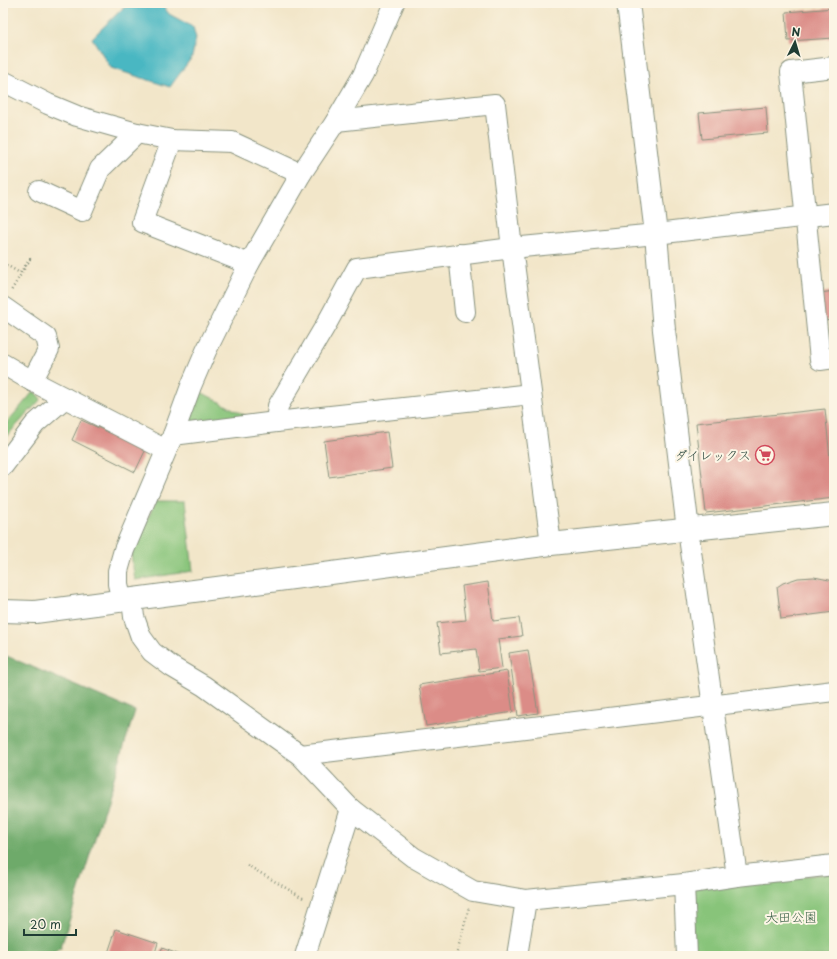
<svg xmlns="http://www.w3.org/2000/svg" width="837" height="959" font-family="'Playpen Sans','Klee One',sans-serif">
<rect width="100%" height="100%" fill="#fcf5e5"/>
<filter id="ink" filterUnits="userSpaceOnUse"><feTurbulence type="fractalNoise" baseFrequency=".025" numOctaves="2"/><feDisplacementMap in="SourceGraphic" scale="8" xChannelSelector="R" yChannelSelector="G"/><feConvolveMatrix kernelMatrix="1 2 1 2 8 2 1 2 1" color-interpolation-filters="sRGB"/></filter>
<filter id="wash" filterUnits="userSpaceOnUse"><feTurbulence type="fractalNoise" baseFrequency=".012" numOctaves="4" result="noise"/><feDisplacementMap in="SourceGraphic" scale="16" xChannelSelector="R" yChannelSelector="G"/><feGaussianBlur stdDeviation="0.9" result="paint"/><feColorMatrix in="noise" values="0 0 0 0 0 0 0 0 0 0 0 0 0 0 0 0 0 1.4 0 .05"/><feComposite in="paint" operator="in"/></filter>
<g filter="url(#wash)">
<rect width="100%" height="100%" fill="#f2e6c9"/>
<g fill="#88c47a" stroke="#548057">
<path d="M 34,391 L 41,399 L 3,440 L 3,427 Z"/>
<path d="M 199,391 L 252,419 L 192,426 L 186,419 Z"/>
<path d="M 156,501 L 185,501 L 193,571 L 135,580 L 131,554 Z"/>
<path d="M 834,873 L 834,956 L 694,956 L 690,888 Z"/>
</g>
<path fill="#6eaa6a" stroke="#46744f" d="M 3,655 L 9,657 L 135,711 L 61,947 L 47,956 L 3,956 Z"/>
<path fill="#48b7c2" stroke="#347a7b" d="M 137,3 L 161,3 L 169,14 L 193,27 L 196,38 L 192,57 L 170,87 L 111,68 L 92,38 L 123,8 Z"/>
<g id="blocks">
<g fill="#db8c87">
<path d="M 834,8 L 834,38 L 788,41 L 786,12 Z"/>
<path d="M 766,107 L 768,133 L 702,139 L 699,113 Z"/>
<path d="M 834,291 L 834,320 L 823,321 L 820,293 Z"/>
<path d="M 825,409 L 834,498 L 706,513 L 696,423 Z"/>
<path d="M 81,420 L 146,449 L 135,472 L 72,440 Z"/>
<path d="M 387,432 L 392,468 L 329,477 L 324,441 Z"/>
<path d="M 814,577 L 834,581 L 834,612 L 781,619 L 777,587 L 783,583 L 798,578 Z"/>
<path d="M 488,582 L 493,621 L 519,618 L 522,636 L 498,639 L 502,668 L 479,671 L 476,649 L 441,653 L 437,623 L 466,620 L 462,586 Z"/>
<path d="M 528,650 L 538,713 L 518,716 L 509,653 Z"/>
<path d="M 507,671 L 513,712 L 426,726 L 419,685 Z"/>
<path d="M 116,929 L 158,943 L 154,956 L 107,956 Z"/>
<path d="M 162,948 L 183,956 L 159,956 Z"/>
</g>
</g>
</g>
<g filter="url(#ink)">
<use href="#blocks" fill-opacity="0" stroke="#88927e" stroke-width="1"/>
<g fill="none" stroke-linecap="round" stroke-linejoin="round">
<defs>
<g id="street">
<path d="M 834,67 L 791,72 L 820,360 L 834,358"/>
<path d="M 3,81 L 48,104 L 77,116 L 137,133 L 172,140 L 232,142 L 301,174"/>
<path d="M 336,121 L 495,104 L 512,248 L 551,544"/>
<path d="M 172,140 L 142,222 L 249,264"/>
<path d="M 39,191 L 82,211 L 100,169 L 137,133"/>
<path d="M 459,254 L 465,312"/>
<path d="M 3,307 L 46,337 L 49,349 L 32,381"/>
<path d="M 3,364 L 32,381 L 65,398"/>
<path d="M 276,422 L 278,406 L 327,323 L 357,268 L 512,248 L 656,234 L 834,213"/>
<path d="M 173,435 L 276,422 L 531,394"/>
<path d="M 3,466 L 35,424 L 65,398 L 166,450"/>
<path d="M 688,530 L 737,876"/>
<path d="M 132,600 L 134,617 L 141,637 L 152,652 L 172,667 L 204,686 L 300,755 L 351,809 L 413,857 L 473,891 L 526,900 L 684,884 L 737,876 L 834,865"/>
<path d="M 122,601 L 118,584 L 118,571 L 124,550 L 173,435 L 191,386 L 206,351 L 249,264 L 301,174 L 336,121 L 363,75 L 394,3"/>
<path d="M 300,755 L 834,691"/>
<path d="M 684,884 L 687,956"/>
<path d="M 305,956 L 351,809"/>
<path d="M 517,956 L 526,900"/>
</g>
<g id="secondary">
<path d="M 628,3 L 656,234 L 664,330 L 688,530"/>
<path d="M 3,611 L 35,612 L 551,544 L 834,514"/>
</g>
</defs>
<use href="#street" stroke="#88927e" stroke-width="22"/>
<use href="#secondary" stroke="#88927e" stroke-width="24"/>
<g stroke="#88927e" stroke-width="2.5" stroke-dasharray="1 3" stroke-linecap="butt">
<path d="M 3,263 L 20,273 L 30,259 L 11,291"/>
<path d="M 247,865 L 303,898"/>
<path d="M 456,956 L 469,907"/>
</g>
<use href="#street" stroke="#fff" stroke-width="20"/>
<use href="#secondary" stroke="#fff" stroke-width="22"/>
</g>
</g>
<defs>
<symbol id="supermarket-ring" viewBox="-11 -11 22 22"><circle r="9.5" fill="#fcf5e5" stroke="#d1495b" stroke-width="1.5"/><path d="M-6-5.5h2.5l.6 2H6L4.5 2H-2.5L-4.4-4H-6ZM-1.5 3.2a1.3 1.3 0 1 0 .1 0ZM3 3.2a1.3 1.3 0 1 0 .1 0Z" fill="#d1495b"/></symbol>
</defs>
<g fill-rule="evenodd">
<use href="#supermarket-ring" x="754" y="444" width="22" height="22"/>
</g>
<g text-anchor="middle" stroke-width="4" stroke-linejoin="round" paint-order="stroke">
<g font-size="13" fill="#1f3d34" stroke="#fcf5e5" text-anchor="end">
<text x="751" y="460">ダイレックス</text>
</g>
<g font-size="13" fill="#395f46" stroke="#fcf5e5">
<text x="791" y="922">大田公園</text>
</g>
</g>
<rect width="837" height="959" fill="none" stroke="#fcf5e5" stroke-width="16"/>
<g transform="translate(795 42) rotate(5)" stroke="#fcf5e5" stroke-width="3" paint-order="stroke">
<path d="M0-3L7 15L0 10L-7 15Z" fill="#1f3d34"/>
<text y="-6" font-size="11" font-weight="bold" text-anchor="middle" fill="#1f3d34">N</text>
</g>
<path d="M24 929v6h52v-6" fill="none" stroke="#1f3d34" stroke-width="2"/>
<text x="30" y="929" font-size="12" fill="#1f3d34" stroke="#fcf5e5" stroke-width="3" paint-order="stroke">20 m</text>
</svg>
